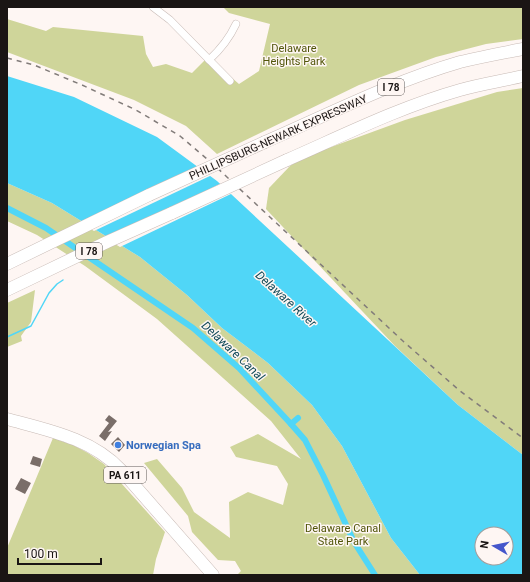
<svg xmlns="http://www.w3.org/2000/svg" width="530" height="582" font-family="Roboto,sans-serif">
<rect width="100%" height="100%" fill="#fef6f3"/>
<g fill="#cfd59a">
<path d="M 223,7 L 523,7 L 523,39 L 486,44 L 436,57 L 359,85 L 217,154 L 186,126 L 134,100 L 7,52 L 7,19 L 46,31 L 53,27 L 143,36 L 146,54 L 153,67 L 166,64 L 192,73 L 208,57 L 239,84 L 259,71 L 270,24 L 229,13 Z"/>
<path d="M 523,88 L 523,455 L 458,405 L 395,346 L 266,209 L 269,188 L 290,166 L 301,158 L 405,120 L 497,92 Z"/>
<path d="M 7,183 L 52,203 L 140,257 L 187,295 L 222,328 L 268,363 L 312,405 L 342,446 L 391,538 L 420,575 L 237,575 L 241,571 L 235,561 L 218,560 L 192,532 L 188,516 L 144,463 L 157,459 L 182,488 L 194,512 L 230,538 L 229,502 L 248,492 L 283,505 L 288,484 L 277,466 L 236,457 L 230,447 L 258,434 L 301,459 L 271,421 L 157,319 L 85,266 L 37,235 L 7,221 Z"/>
<path d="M 35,290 L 31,322 L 21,336 L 22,341 L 7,347 L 7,303 Z"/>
<path d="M 53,438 L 73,445 L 88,453 L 104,464 L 165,532 L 156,559 L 153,575 L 7,575 L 7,548 Z"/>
</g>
<path fill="#50d6f7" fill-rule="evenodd" d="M 7,76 L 74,97 L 157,137 L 217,181 L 458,405 L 523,455 L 523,575 L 420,575 L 391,538 L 342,446 L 312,405 L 268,363 L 222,328 L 187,295 L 140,257 L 52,203 L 7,183 ZM 482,534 L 506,534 L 506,558 L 482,558 Z"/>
<g fill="#fef6f3">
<path d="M 199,166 L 212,175 L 94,231 L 81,223 Z"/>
<path d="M 222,183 L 233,193 L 120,247 L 107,239 Z"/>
</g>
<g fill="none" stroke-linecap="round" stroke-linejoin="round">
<path stroke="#50d6f7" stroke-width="1.5" d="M 7,337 L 31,326 L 49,293 L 57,284 L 63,280"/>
<g stroke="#50d6f7" stroke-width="6">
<path d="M 7,208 L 46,228 L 193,328 L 239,368 L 291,424 L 305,440 L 323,475 L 354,542 L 375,575"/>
<path d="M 291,424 L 298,418"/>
</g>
</g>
<g fill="#7a6e69">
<path d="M 109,415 L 117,421 L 108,432 L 112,431 L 105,441 L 99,436 L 109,423 L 105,420 Z"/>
<path d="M 118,437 L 125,445 L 119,452 L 111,444 Z"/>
<path d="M 33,456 L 42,459 L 40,467 L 30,464 Z"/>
<path d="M 21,478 L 31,483 L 25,494 L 15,489 Z"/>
</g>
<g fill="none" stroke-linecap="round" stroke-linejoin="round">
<defs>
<g id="street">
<path d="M 153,7 L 170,20 L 230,81"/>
<path d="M 209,60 C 221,49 229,39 236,24"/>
</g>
<g id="highway">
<path d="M 265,142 C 327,115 394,81 460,62 C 481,57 502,53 523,49"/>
<path d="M 287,160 C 344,135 400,107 460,90 C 481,84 502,81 523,76"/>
<path d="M 7,264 L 149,195"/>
<path d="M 7,290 L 107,242 L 172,213"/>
<path d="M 7,419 C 47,430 91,438 121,470 L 213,575"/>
</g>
</defs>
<use href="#street" stroke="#c8bbb6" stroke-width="8"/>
<use href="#highway" stroke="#c8bbb6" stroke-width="13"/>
<use href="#street" stroke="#fff" stroke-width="7"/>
<use href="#highway" stroke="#fff" stroke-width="12"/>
<path stroke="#827c7a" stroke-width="1.5" stroke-dasharray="5 5" stroke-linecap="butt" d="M 7,58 L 34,65 L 82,85 L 136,110 L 180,136 L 213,164 L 404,342 L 460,391 L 523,438"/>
<defs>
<g id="highway-bridge">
<path d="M 149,195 L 265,142"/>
<path d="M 172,213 L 287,160"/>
</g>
</defs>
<use href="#highway-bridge" stroke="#c8bbb6" stroke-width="13" stroke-linecap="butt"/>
<use href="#highway-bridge" stroke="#fff" stroke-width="12"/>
</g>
<circle fill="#3f7fe0" stroke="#fef6f3" stroke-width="1.5" cx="118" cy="445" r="4"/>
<g text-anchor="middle" stroke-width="3" stroke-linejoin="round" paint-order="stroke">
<g fill="#fef6f3" stroke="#5e5857" stroke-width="1">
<rect x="378" y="79" width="26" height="16" rx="3"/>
<rect x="76" y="243" width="26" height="16" rx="3"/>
<rect x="104" y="467" width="42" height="16" rx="3"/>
</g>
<g font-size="10" font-weight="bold" fill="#1a1514">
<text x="391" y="91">I 78</text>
<text x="89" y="255">I 78</text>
<text x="125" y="479">PA 611</text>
</g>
<g font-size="11" fill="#515509" stroke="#fef6f3">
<text x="294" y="52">Delaware<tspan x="294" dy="13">Heights Park</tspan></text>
<text x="343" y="532">Delaware Canal<tspan x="343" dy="13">State Park</tspan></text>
</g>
<g font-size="11" fill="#1a1514" stroke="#fef6f3">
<text transform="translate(278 137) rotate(-24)" y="4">PHILLIPSBURG-NEWARK EXPRESSWAY</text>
</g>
<g font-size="11" font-weight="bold" fill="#366cbe" stroke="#fef6f3" text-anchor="start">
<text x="126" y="449">Norwegian Spa</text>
</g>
<g font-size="12" font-style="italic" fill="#0f4957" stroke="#fef6f3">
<text transform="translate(286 299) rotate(42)" y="4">Delaware River</text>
<text transform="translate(233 351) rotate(43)" y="4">Delaware Canal</text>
</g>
</g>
<rect width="530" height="582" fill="none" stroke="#1a1514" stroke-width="16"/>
<g transform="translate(494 546) rotate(279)"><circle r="19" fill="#fef6f3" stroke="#a39c9a"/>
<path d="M0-3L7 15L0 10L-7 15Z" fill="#4556cb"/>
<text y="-6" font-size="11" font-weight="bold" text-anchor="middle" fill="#1a1514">N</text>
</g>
<path d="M18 558v6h83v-6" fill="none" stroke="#1a1514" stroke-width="2"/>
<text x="24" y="558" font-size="12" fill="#1a1514" stroke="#fef6f3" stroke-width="3" paint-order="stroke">100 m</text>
</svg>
